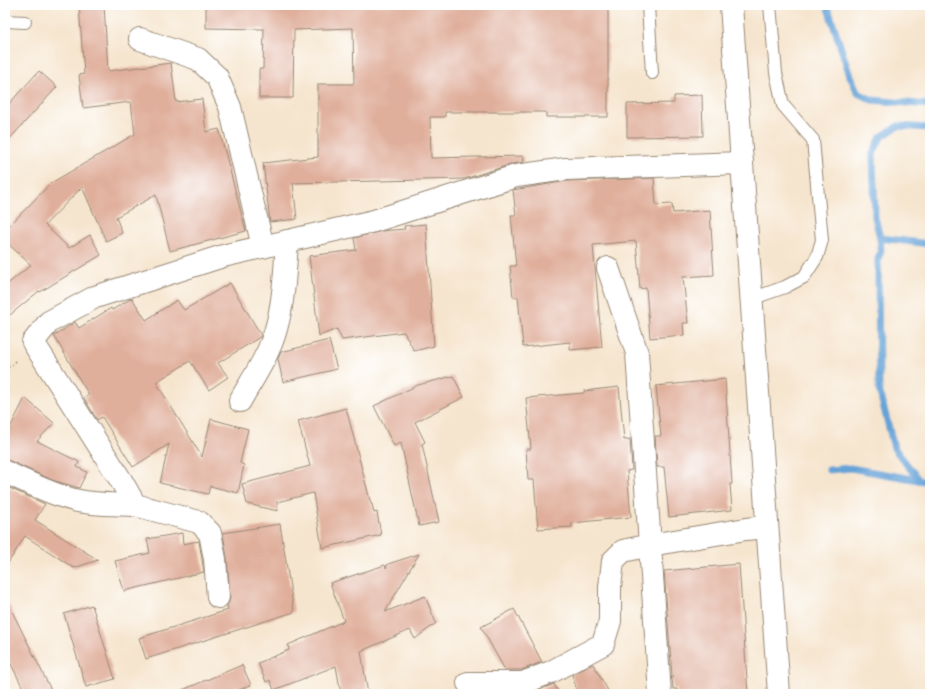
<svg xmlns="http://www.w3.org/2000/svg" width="935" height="699" font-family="'Balsamiq Sans',sans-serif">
<rect width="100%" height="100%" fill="#fff"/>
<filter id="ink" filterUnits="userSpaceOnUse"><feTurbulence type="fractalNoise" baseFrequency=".025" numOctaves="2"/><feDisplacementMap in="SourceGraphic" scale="8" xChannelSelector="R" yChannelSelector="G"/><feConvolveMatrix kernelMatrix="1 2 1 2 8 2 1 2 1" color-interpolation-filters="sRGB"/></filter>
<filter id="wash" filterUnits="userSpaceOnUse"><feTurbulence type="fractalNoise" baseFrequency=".012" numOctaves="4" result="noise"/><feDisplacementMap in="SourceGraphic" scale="16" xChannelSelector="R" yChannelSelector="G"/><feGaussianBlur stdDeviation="0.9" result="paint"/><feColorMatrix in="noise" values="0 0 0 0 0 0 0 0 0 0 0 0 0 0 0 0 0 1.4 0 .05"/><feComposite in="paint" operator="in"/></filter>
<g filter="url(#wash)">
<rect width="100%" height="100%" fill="#f6e5ce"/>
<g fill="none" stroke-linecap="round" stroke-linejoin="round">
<g stroke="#66a3d7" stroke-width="7">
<path d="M 827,5 L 850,76 L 858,93 L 872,100 L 930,105"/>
<path d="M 880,238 L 930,244"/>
<path d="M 829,470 L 850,468 L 930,482"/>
<path d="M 919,480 L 894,448 L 879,389 L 878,259 L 881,251 L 880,238 L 875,217 L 873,154 L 881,137 L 898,126 L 930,128"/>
</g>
</g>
<g id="blocks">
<g fill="#e0af9b">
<path d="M 79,5 L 104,5 L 108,71 L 171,63 L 176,102 L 202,99 L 206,132 L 219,129 L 246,231 L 170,251 L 156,195 L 116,217 L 122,233 L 106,241 L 82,187 L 45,225 L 69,248 L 90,235 L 101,255 L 40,292 L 39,291 L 5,319 L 5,286 L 31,265 L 5,241 L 5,230 L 51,183 L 135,134 L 131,102 L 83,108 L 79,75 L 84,74 Z"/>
<path d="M 206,5 L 608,5 L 608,117 L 546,117 L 546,112 L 445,112 L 445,117 L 430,117 L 431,158 L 523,156 L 524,162 L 512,164 L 464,179 L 293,183 L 297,219 L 270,222 L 263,163 L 318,157 L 318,84 L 354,84 L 353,28 L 294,30 L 293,98 L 259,98 L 259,69 L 263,69 L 264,29 L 206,28 Z"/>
<path d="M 39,71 L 57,87 L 5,144 L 5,108 Z"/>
<path d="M 702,95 L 703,136 L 627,137 L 627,104 L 674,103 L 674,96 Z"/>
<path d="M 654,178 L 656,205 L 672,204 L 673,213 L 710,210 L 714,275 L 683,277 L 688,323 L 683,323 L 684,335 L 650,338 L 646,288 L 640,289 L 636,241 L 593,245 L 602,347 L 570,350 L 570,342 L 523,347 L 518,297 L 513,297 L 510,266 L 516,266 L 511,215 L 516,215 L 513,190 L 567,181 Z"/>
<path d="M 426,224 L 434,346 L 414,351 L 404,332 L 342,340 L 337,329 L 319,336 L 309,256 L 356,250 L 354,238 L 382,231 L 405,229 L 404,226 Z"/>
<path d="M 230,283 L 261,335 L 260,337 L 218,363 L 228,377 L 209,390 L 190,361 L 156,382 L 202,457 L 211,419 L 248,429 L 240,463 L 244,465 L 238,493 L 210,486 L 208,494 L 160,483 L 169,444 L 133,467 L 102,417 L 97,420 L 84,398 L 89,395 L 54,336 L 75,322 L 79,328 L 111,308 L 112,310 L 132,298 L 146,320 L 177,300 L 184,310 Z"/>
<path d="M 329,340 L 337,369 L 283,382 L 278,359 L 281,352 Z"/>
<path d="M 453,376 L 464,397 L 415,422 L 425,442 L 422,444 L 439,522 L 419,526 L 401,443 L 394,446 L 374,406 L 418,385 Z"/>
<path d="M 725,379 L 732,484 L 730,484 L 732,510 L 669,517 L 664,467 L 657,467 L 655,436 L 661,436 L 656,386 Z"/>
<path d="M 619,387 L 624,440 L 630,439 L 632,470 L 627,471 L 631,517 L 572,523 L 572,527 L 538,529 L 534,480 L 528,480 L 526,449 L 531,449 L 526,398 L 584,393 L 584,391 Z"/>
<path d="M 25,398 L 54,423 L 37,441 L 79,462 L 77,467 L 87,472 L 79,488 L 52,480 L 10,461 L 5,460 L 5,438 Z"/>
<path d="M 346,408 L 371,504 L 372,504 L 374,513 L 377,512 L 381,535 L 322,548 L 313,493 L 277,502 L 278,511 L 247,504 L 242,484 L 310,466 L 298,421 Z"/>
<path d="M 5,486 L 45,504 L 35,520 L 98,560 L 74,568 L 25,536 L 5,568 Z"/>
<path d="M 280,524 L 294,612 L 146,659 L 139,638 L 228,610 L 227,605 L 229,602 L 230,596 L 227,558 L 223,533 Z"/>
<path d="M 182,533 L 183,544 L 199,541 L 204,572 L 124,591 L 115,561 L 150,553 L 147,539 Z"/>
<path d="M 419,554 L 385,612 L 425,596 L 436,623 L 415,639 L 410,630 L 361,651 L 368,694 L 341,694 L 336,666 L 274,690 L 270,680 L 266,682 L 258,663 L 289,650 L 288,645 L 344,621 L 330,583 L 385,565 L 386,568 L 388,564 Z"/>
<path d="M 739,564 L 748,694 L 677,694 L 677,689 L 673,689 L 664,571 Z"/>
<path d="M 5,597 L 53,694 L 26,694 L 5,652 Z"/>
<path d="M 92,605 L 115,679 L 86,687 L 64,614 Z"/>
<path d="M 514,609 L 542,662 L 521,670 L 505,670 L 481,627 Z"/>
<path d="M 593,664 L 610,694 L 578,694 L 572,675 Z"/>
<path d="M 242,665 L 251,685 L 229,694 L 173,694 Z"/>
<path d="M 554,684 L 559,694 L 529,694 Z"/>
</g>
</g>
</g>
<g filter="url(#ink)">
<use href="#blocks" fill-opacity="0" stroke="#988876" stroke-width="1"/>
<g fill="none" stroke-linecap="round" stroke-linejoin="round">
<defs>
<g id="service">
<path d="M 648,5 L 652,73"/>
<path d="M 5,21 L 25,22"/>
<path d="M 751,299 L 785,287 L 804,277 L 817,257 L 822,240 L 813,140 L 783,105 L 776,73 L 770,5"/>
</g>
<g id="minor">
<path d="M 140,39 L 198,59 L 217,77 L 230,107 L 263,247"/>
<path d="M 608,268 L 637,353 L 660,694"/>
<path d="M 240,401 C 253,378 269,355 276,329 C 284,301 285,271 287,241"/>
<path d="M 5,472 C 27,482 50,494 74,500 C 93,505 115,504 135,505"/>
<path d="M 218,597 L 215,559 L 210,533 L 199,522 L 135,505 L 122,482 L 33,342 L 49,322 L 95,297 L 223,256 L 374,221 L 516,176 L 566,169 L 742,163"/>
<path d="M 468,683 L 523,683 L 551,672 L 603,644 L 610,621 L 610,587 L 613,561 L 623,551 L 650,545 L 746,529 L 767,527"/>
</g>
<path id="tertiary" d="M 731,5 L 779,694"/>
</defs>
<use href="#service" stroke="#988876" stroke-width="14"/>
<use href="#minor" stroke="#988876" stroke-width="24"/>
<use href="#tertiary" stroke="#988876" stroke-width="24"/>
<path stroke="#988876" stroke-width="2.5" stroke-dasharray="1 3" stroke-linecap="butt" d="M 5,369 L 12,365 L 16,360"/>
<use href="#service" stroke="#fff" stroke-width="12"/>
<use href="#minor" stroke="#fff" stroke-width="22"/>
<use href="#tertiary" stroke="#fff" stroke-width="22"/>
</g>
</g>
<rect width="935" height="699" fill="none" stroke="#fff" stroke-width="20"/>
</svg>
